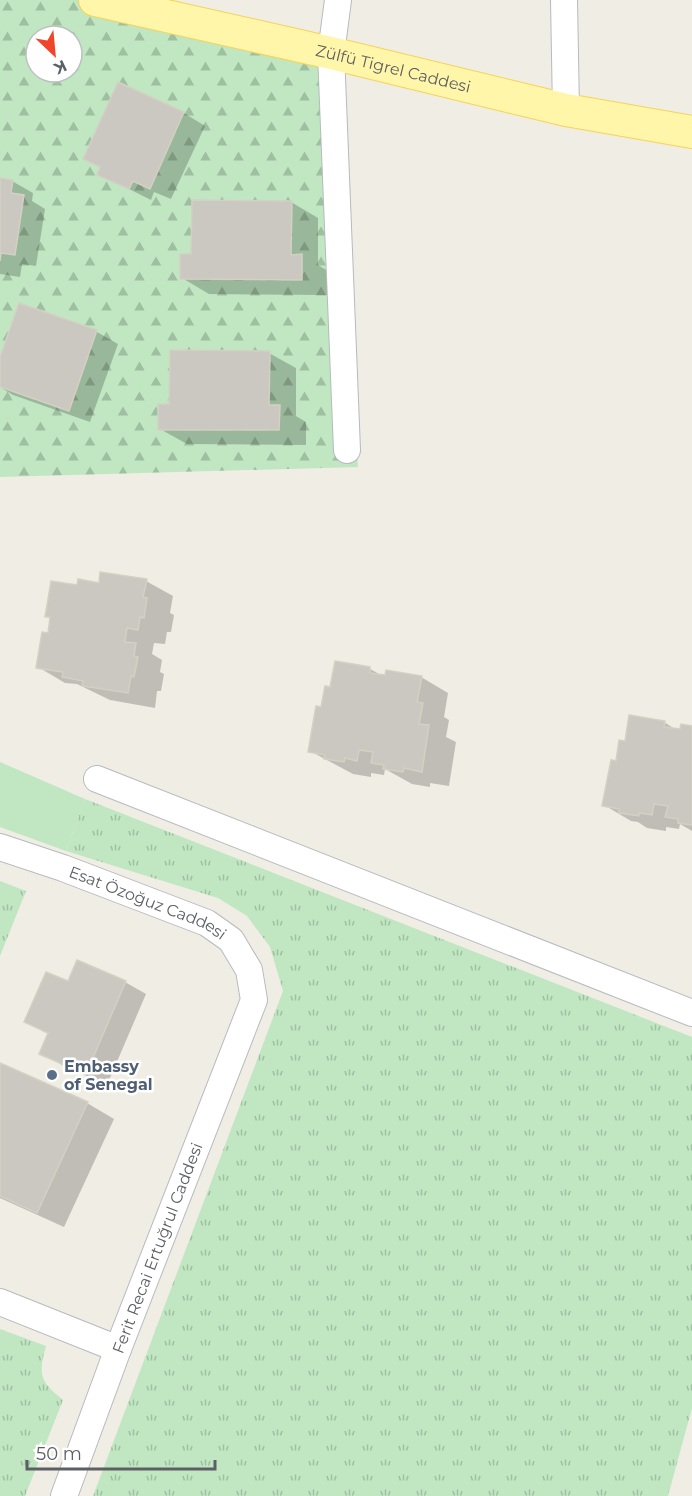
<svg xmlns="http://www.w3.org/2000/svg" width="692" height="1496" font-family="Montserrat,sans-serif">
<defs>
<pattern id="grass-tufts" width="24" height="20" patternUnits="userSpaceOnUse" patternTransform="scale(1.5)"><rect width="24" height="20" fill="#c0e7c2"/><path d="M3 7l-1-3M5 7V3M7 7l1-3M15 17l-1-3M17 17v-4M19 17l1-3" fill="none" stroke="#9fbfa1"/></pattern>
<pattern id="forest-firs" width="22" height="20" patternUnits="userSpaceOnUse" patternTransform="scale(1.5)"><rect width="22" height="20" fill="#c0e7c2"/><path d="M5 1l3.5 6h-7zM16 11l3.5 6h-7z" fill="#9fbfa1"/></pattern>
</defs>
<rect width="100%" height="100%" fill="#efede4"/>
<g fill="url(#grass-tufts)">
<path d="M 85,799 L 692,1037 L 692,1408 L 668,1496 L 93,1496 L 283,991 L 270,947 L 247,916 L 218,898 L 66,851 Z"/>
<path d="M 0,881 L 26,891 L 0,956 Z"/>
<path d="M 0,1329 L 46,1346 C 38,1375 40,1381 63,1400 L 25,1496 L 0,1496 Z"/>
</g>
<path fill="url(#forest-firs)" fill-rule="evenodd" d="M 0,0 L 95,0 L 331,53 L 358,467 L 0,477 ZM 36,36 L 72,36 L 72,72 L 36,72 Z"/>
<path fill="#c0e7c2" d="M 0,762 L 85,799 L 66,851 L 0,827 Z"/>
<g fill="#0003">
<path d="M 118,84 L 184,113 L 205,126 L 171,199 L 154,192 L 151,200 L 99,174 Z"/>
<path d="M 0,179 L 12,181 L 33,193 L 32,201 L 45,209 L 36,266 L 22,264 L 20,277 L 0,274 Z"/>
<path d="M 291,202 L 318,218 L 318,265 L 328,271 L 328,295 L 209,294 L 182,278 L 193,255 Z"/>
<path d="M 20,305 L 97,332 L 118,344 L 90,422 L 13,395 L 0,387 L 0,361 Z"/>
<path d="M 269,353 L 296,368 L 296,416 L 306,422 L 306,445 L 187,444 L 160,429 L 170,405 Z"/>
<path d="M 146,581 L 173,596 L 170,613 L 174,615 L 171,632 L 167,632 L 165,644 L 154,643 L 152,654 L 162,660 L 160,672 L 164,674 L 161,691 L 157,691 L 155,708 L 110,700 L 77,684 L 65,683 L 38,667 L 49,635 L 51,619 L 47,616 L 78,587 Z"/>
<path d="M 370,669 L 383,676 L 421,677 L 448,693 L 444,717 L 449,720 L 446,737 L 456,742 L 449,786 L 430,783 L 430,787 L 412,784 L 385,769 L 384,775 L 371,773 L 371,777 L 353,774 L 310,751 L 322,709 L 332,689 Z"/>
<path d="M 664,722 L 678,731 L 692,727 L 692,831 L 680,824 L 679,829 L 666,827 L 666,831 L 647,828 L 638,822 L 631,821 L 604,805 L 617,763 L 626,743 Z"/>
<path d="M 125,982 L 146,994 L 107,1085 L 62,1065 L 41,1053 L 49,1034 L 26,1022 Z"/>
<path d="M 0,1064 L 87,1103 L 114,1119 L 64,1227 L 0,1198 Z"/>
</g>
<g fill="#cac8c1" stroke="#d4d0c2" stroke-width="1.5">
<path d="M 118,82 L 184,112 L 150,189 L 133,181 L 129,189 L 97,175 L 100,167 L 83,159 Z"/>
<path d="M 0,178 L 13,180 L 11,193 L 24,195 L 15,255 L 1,253 L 0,261 Z"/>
<path d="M 192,200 L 292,201 L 291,255 L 302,254 L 302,280 L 180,279 L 180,254 L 191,254 Z"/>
<path d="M 19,303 L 97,330 L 69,411 L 0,387 L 0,357 Z"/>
<path d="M 170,350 L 270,351 L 269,405 L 280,405 L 279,430 L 158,430 L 158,404 L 169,404 Z"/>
<path d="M 100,572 L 147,579 L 143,597 L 147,598 L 144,618 L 140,617 L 138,630 L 127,628 L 125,642 L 136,643 L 134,656 L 138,657 L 134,677 L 131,676 L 128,693 L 82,686 L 83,681 L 62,677 L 63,672 L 36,668 L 42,632 L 48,633 L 50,617 L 45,617 L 51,581 L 77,585 L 78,579 L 99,583 Z"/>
<path d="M 335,661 L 370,667 L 370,673 L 385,675 L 386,670 L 422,676 L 417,702 L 423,703 L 419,724 L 429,725 L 422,772 L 404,768 L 403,772 L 383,769 L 384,765 L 371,763 L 373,752 L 359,750 L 357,761 L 345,758 L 344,762 L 324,759 L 325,755 L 308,752 L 316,706 L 321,707 L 325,686 L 330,687 Z"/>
<path d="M 629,715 L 665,721 L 664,727 L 680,729 L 681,724 L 692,726 L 692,825 L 678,823 L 678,819 L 665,817 L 668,806 L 654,804 L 652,815 L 639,813 L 639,816 L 619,813 L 619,809 L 602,806 L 611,760 L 616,761 L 619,740 L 625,741 Z"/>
<path d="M 77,960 L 126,981 L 86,1074 L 39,1054 L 48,1033 L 24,1022 L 46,972 L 68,981 Z"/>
<path d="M 0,1063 L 88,1102 L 37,1213 L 0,1196 Z"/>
</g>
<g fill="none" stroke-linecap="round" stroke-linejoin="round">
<defs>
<g id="minor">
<path d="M 338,0 L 331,53 L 347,450"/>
<path d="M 564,0 L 566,110"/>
<path d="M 97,779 L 692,1013"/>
<path id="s1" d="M 0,847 L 63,868 L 207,923 L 231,940 L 249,970 L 254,1000 L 118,1349 L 64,1496"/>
<path d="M 0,1302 L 118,1349"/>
</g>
<g id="major">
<path id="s2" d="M 95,0 L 331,53 L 566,110 L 692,132"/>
</g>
</defs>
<use href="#minor" stroke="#b7babf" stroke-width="28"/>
<use href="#major" stroke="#f6d357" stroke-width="34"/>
<use href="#minor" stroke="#fff" stroke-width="26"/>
<use href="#major" stroke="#fff6a9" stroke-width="32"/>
</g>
<circle fill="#5c6f8a" stroke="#fff" stroke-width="2" cx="52" cy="1075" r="6"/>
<g text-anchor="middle" stroke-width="5" stroke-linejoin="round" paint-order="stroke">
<g font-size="16" fill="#5c6065" stroke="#fff">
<text dy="6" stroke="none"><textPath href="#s2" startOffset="306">Zülfü Tigrel Caddesi</textPath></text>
<text dy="6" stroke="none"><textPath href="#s1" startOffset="158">Esat Özoğuz Caddesi</textPath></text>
<text transform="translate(157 1248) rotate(-69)" y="6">Ferit Recai Ertuğrul Caddesi</text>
</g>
<g font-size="16" font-weight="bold" fill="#4e5e75" stroke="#fff" text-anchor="start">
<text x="64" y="1072">Embassy<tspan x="64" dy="18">of Senegal</tspan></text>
</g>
</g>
<g transform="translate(54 54) rotate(154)"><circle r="28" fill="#ffffff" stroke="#bebfc1" stroke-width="1.5"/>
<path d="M0-4.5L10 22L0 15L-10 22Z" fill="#ef462b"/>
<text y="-9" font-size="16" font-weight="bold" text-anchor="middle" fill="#5c6065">K</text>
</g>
<path d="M27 1460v9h188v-9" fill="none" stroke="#5c6065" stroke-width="3"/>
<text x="36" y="1460" font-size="18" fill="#5c6065" stroke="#ffffff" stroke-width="4.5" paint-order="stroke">50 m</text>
</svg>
